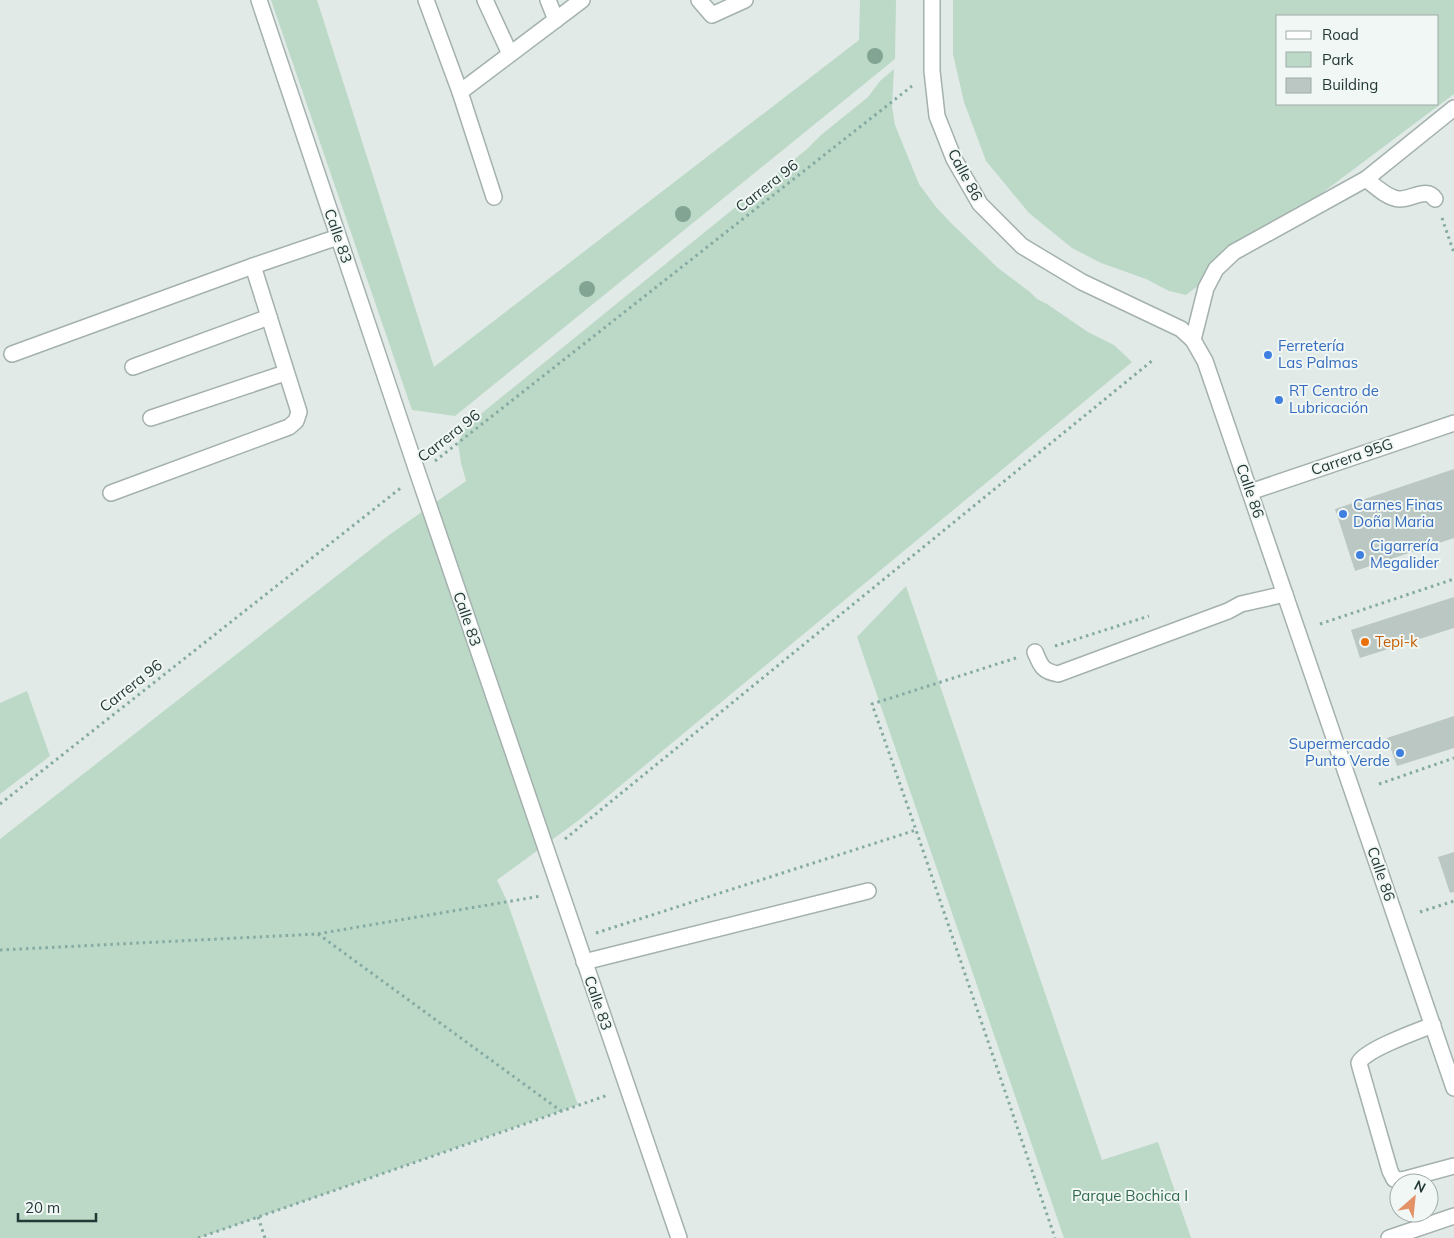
<svg xmlns="http://www.w3.org/2000/svg" width="1454" height="1238" font-family="Mulish,sans-serif">
<rect width="100%" height="100%" fill="#e1eae7"/>
<g fill="#bcd9c7" fill-rule="evenodd">
<path d="M 271,0 L 317,0 L 434,367 L 859,40 L 860,0 L 896,0 L 895,59 L 455,416 L 412,410 Z"/>
<path d="M 953,0 L 1454,0 L 1454,94 L 1186,295 L 1169,291 L 1146,279 L 1101,263 L 1072,248 L 1029,213 L 986,161 L 964,102 L 953,54 ZM 1278,16 L 1438,16 L 1438,104 L 1278,104 Z"/>
<path d="M 894,69 L 892,106 L 895,125 L 919,184 L 936,207 L 950,222 L 998,268 L 1030,292 L 1037,299 L 1047,304 L 1088,332 L 1114,345 L 1132,362 L 579,820 L 497,880 L 507,901 L 578,1105 L 199,1238 L 0,1238 L 0,839 L 389,535 L 466,481 L 461,463 L 458,443 L 466,426 L 807,149 L 821,135 L 868,97 L 880,81 Z"/>
<path d="M 906,586 L 1102,1160 L 1158,1142 L 1191,1238 L 1064,1238 L 857,637 Z"/>
<path d="M 27,691 L 50,756 L 0,794 L 0,703 Z"/>
</g>
<g fill="#bac7c3">
<path d="M 1454,469 L 1454,538 L 1355,571 L 1335,509 Z"/>
<path d="M 1454,597 L 1454,628 L 1360,658 L 1351,630 Z"/>
<path d="M 1454,716 L 1454,748 L 1397,766 L 1387,738 Z"/>
<path d="M 1454,852 L 1454,892 L 1450,893 L 1438,857 Z"/>
</g>
<g fill="none" stroke-linecap="round" stroke-linejoin="round">
<defs>
<g id="minor">
<path d="M 259,0 L 418,474 L 679,1238"/>
<path d="M 426,0 L 460,92"/>
<path d="M 485,0 L 510,54"/>
<path d="M 548,0 L 556,20"/>
<path d="M 699,0 L 712,15 L 745,0"/>
<path d="M 932,0 L 932,71 L 937,116 L 954,159 L 980,204 L 1022,246 L 1082,282 L 1181,329 L 1193,340 L 1205,361 L 1454,1088"/>
<path d="M 1366,179 C 1375,186 1387,198 1399,199 C 1411,200 1427,186 1435,199"/>
<path d="M 494,197 L 460,92 L 582,0"/>
<path d="M 1193,340 L 1206,288 L 1216,269 L 1234,252 L 1366,179 L 1454,108"/>
<path d="M 12,354 L 253,266 L 338,237"/>
<path d="M 133,367 L 269,317"/>
<path d="M 151,418 L 285,373"/>
<path d="M 1250,492 L 1454,423"/>
<path d="M 111,493 L 289,427 L 296,421 L 299,412 L 253,266"/>
<path d="M 1035,652 C 1041,666 1042,671 1058,674 L 1228,611 L 1241,604 L 1285,594"/>
<path d="M 584,962 L 868,891"/>
<path d="M 1433,1025 C 1420,1030 1362,1051 1359,1063 C 1359,1064 1360,1065 1360,1067 L 1390,1171 L 1394,1179 L 1402,1180 L 1454,1166"/>
<path d="M 1389,1238 L 1454,1216"/>
</g>
</defs>
<use href="#minor" stroke="#a4b1ae" stroke-width="18"/>
<g stroke="#85aaa2" stroke-width="3" stroke-dasharray="2.5 4" stroke-linecap="butt">
<path d="M 1442,218 L 1454,253"/>
<path d="M 435,461 L 912,86"/>
<path d="M 1320,624 L 1454,579"/>
<path d="M 1055,646 L 1149,616"/>
<path d="M 1016,658 L 872,704 L 916,830 L 1055,1238"/>
<path d="M 1379,784 L 1454,758"/>
<path d="M 0,804 L 402,487"/>
<path d="M 565,839 L 1153,360"/>
<path d="M 1420,912 L 1454,901"/>
<path d="M 596,933 L 916,830"/>
<path d="M 318,934 L 561,1111"/>
<path d="M 0,950 L 317,934 L 541,896"/>
<path d="M 258,1217 L 265,1238"/>
<path d="M 198,1238 L 608,1095"/>
</g>
<use href="#minor" stroke="#fff" stroke-width="15"/>
</g>
<g fill="#81a493">
<circle cx="875" cy="56" r="8"/>
<circle cx="683" cy="214" r="8"/>
<circle cx="587" cy="289" r="8"/>
</g>
<g fill="#3f7fe0" stroke="#f1f7f5" stroke-width="2">
<circle cx="1268" cy="355" r="5"/>
<circle cx="1279" cy="400" r="5"/>
<circle cx="1343" cy="514" r="5"/>
<circle cx="1360" cy="555" r="5"/>
<circle cx="1400" cy="753" r="5"/>
</g>
<circle fill="#e8710a" stroke="#f1f7f5" stroke-width="2" cx="1365" cy="642" r="5"/>
<g text-anchor="middle" stroke-width="4" stroke-linejoin="round" paint-order="stroke">
<g font-size="15" fill="#233935" stroke="#f1f7f5">
<text transform="translate(965 175) rotate(62)" y="5">Calle 86</text>
<text transform="translate(767 186) rotate(-38)" y="5">Carrera 96</text>
<text transform="translate(338 236) rotate(71)" y="5">Calle 83</text>
<text transform="translate(449 436) rotate(-38)" y="5">Carrera 96</text>
<text transform="translate(1352 457) rotate(-19)" y="5">Carrera 95G</text>
<text transform="translate(1250 491) rotate(71)" y="5">Calle 86</text>
<text transform="translate(467 619) rotate(71)" y="5">Calle 83</text>
<text transform="translate(131 686) rotate(-38)" y="5">Carrera 96</text>
<text transform="translate(1381 874) rotate(71)" y="5">Calle 86</text>
<text transform="translate(598 1003) rotate(71)" y="5">Calle 83</text>
</g>
<g font-size="15" fill="#366cbe" stroke="#f1f7f5" text-anchor="start">
<text x="1278" y="351">Ferretería<tspan x="1278" dy="17">Las Palmas</tspan></text>
<text x="1289" y="396">RT Centro de<tspan x="1289" dy="17">Lubricación</tspan></text>
<text x="1353" y="510">Carnes Finas<tspan x="1353" dy="17">Doña Maria</tspan></text>
<text x="1370" y="551">Cigarrería<tspan x="1370" dy="17">Megalider</tspan></text>
<text x="1390" y="749" text-anchor="end">Supermercado<tspan x="1390" dy="17">Punto Verde</tspan></text>
</g>
<g font-size="15" fill="#c56008" stroke="#f1f7f5" text-anchor="start">
<text x="1375" y="647">Tepi-k</text>
</g>
<g font-size="15" fill="#326b4e" stroke="#f1f7f5">
<text x="1130" y="1201">Parque Bochica I</text>
</g>
</g>
<rect x="1276" y="15" width="162" height="90" fill="#f1f7f5" stroke="#9faba8"/>
<rect x="1286" y="31" width="25" height="8" fill="#ffffff" stroke="#9faba8"/>
<text x="1322" y="40" font-size="15" fill="#233935">Road</text>
<rect x="1286" y="52" width="25" height="15" fill="#bcd9c7" stroke="#9faba8"/>
<text x="1322" y="65" font-size="15" fill="#233935">Park</text>
<rect x="1286" y="78" width="25" height="15" fill="#bac7c3" stroke="#9faba8"/>
<text x="1322" y="90" font-size="15" fill="#233935">Building</text>
<g transform="translate(1414 1198) rotate(27)"><circle r="24" fill="#f1f7f5" stroke="#9faba8"/>
<path d="M0-4L9 19L0 12L-9 19Z" fill="#e39167"/>
<text y="-8" font-size="14" font-weight="bold" text-anchor="middle" fill="#233935">N</text>
</g>
<path d="M18 1213v8h78v-8" fill="none" stroke="#233935" stroke-width="2.5"/>
<text x="25" y="1213" font-size="15" fill="#233935" stroke="#f1f7f5" stroke-width="4" paint-order="stroke">20 m</text>
</svg>
